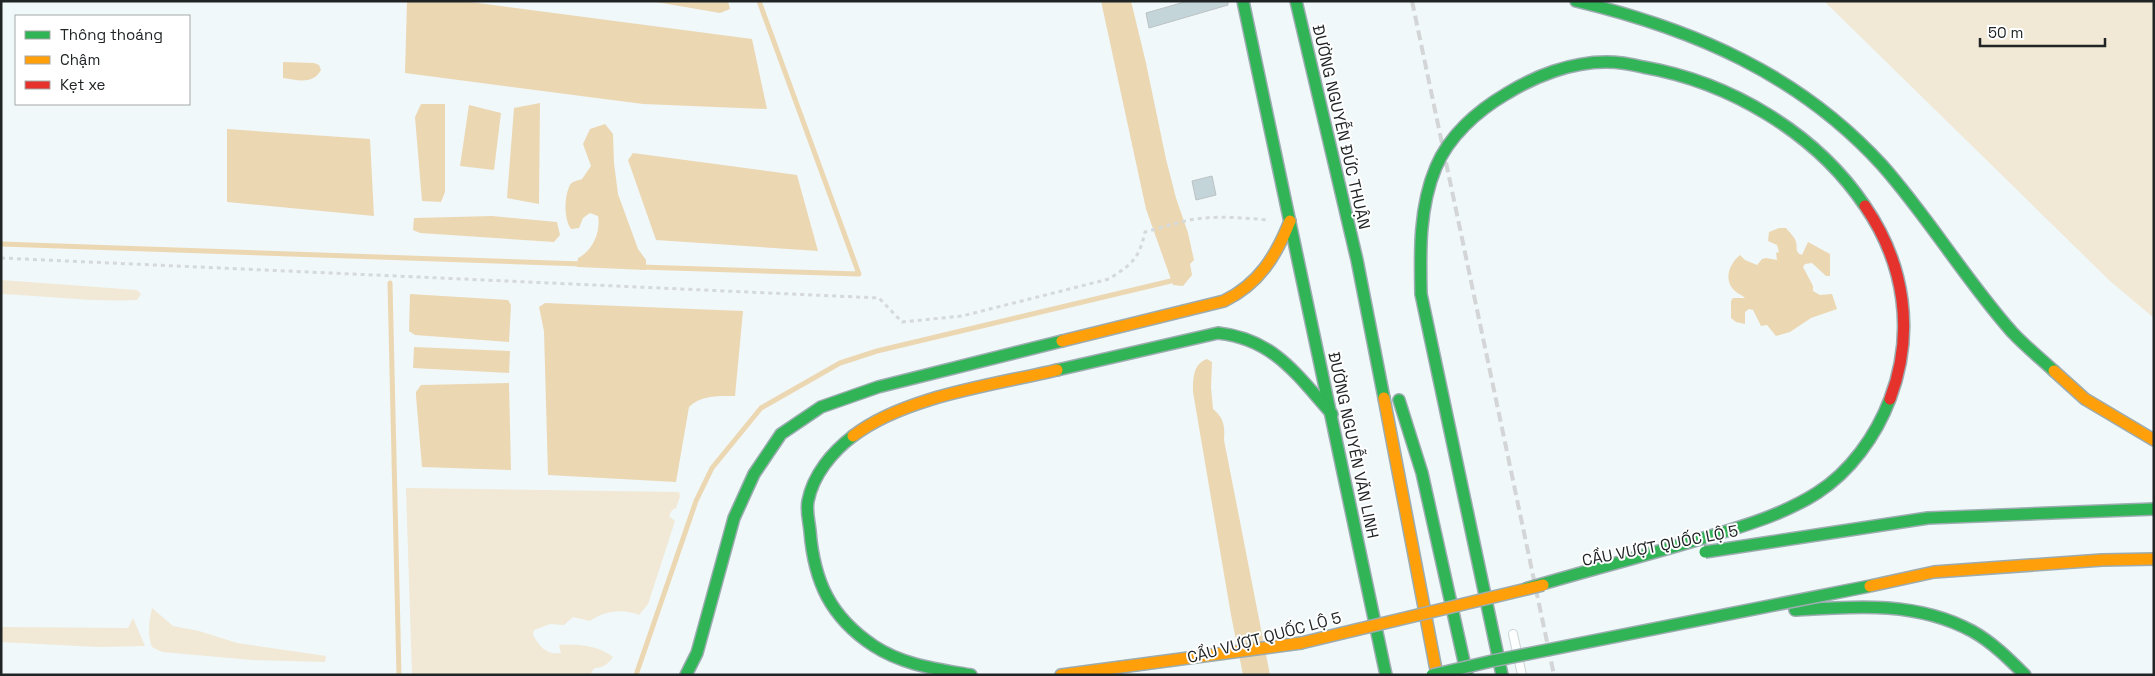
<svg xmlns="http://www.w3.org/2000/svg" width="2155" height="676" font-family="'Space Grotesk',sans-serif">
<rect width="100%" height="100%" fill="#f0f8fa"/>
<g fill="#f1e8d5">
<path d="M 1824,1 L 2154,1 L 2154,318 L 2110,281 Z"/>
<path d="M 1,280 L 137,290 L 141,294 L 137,300 C 92,302 47,296 1,294 Z"/>
<path d="M 406,488 L 679,492 L 680,496 L 676,508 L 672,510 L 669,516 L 675,521 L 648,604 L 639,615 C 623,608 603,611 590,621 L 573,617 L 564,625 L 550,624 L 534,630 L 533,635 C 540,647 546,655 561,653 L 559,645 C 578,644 598,645 613,657 C 608,664 603,668 595,668 L 591,672 L 593,675 L 412,675 Z"/>
<path d="M 152,608 L 173,626 L 199,631 L 237,643 L 326,656 L 325,662 L 253,660 L 162,652 L 152,647 C 147,634 149,622 152,608 Z"/>
<path d="M 133,618 L 145,646 L 98,647 L 1,642 L 1,627 L 128,628 Z"/>
</g>
<g fill="#ecd7b3">
<path d="M 407,1 L 463,1 L 752,39 L 767,109 L 643,104 L 405,73 Z"/>
<path d="M 650,1 L 728,1 L 730,9 L 720,13 Z"/>
<path d="M 1101,1 L 1131,1 L 1146,63 L 1166,159 L 1176,198 L 1188,233 L 1194,260 L 1190,264 L 1192,275 L 1183,286 L 1173,285 L 1146,209 Z"/>
<path d="M 283,62 L 314,63 L 319,65 L 321,70 C 313,85 297,80 283,78 Z"/>
<path d="M 540,103 L 539,204 L 507,198 L 514,108 Z"/>
<path d="M 421,104 L 445,104 L 445,192 L 441,202 L 422,201 L 415,117 Z"/>
<path d="M 469,105 L 501,113 L 494,170 L 460,166 Z"/>
<path d="M 605,124 L 613,134 L 614,163 L 618,194 L 638,249 L 646,260 L 646,270 L 577,267 L 578,258 C 593,251 601,231 598,216 L 590,213 L 583,218 L 579,228 L 571,229 C 564,219 564,199 569,187 C 571,181 577,181 582,179 L 591,166 L 583,144 L 590,129 Z"/>
<path d="M 227,129 L 370,139 L 374,216 L 227,202 Z"/>
<path d="M 633,153 L 797,175 L 818,251 L 656,240 L 628,160 Z"/>
<path d="M 492,216 L 557,222 L 560,235 L 554,242 L 420,233 L 413,230 L 414,218 Z"/>
<path d="M 1779,228 L 1786,228 C 1789,232 1795,237 1796,242 C 1798,249 1794,252 1802,255 L 1808,242 L 1830,254 L 1830,276 L 1826,276 L 1812,263 L 1805,264 L 1803,267 L 1813,286 L 1813,291 L 1820,295 L 1832,294 L 1837,309 L 1811,318 L 1790,332 L 1776,336 L 1767,325 L 1761,326 L 1753,310 L 1749,309 L 1745,312 L 1745,324 L 1736,322 L 1731,318 L 1731,301 L 1733,298 L 1745,298 C 1742,295 1738,294 1735,291 C 1723,280 1729,264 1740,255 L 1745,260 L 1757,265 L 1762,259 L 1766,258 L 1777,260 L 1776,253 L 1779,252 L 1777,245 L 1768,241 L 1769,232 Z"/>
<path d="M 410,294 L 508,300 L 511,305 L 509,342 L 415,335 L 409,331 Z"/>
<path d="M 545,303 L 743,311 L 735,396 C 718,396 701,395 689,407 L 676,482 L 548,475 L 544,331 L 539,307 Z"/>
<path d="M 414,347 L 510,351 L 509,373 L 413,368 Z"/>
<path d="M 1207,359 L 1212,362 L 1211,387 L 1213,409 C 1224,418 1225,426 1224,440 L 1270,675 L 1243,675 L 1231,615 L 1193,392 C 1193,378 1193,364 1207,359 Z"/>
<path d="M 509,383 L 511,470 L 422,467 L 416,396 L 416,392 L 421,385 Z"/>
</g>
<g fill="none" stroke-linecap="round" stroke-linejoin="round">
<g stroke="#ecd7b3" stroke-width="5">
<path d="M 1,244 L 583,264"/>
<path d="M 641,267 L 859,274 L 759,1"/>
<path d="M 390,283 L 399,675"/>
<path d="M 636,675 L 696,501 L 712,468 L 761,408 L 840,363 L 877,351 L 1175,280"/>
</g>
</g>
<g fill="#c3d5d9" stroke="#bcc2c4">
<path d="M 1188,1 L 1228,1 L 1228,5 L 1149,28 L 1146,13 Z"/>
<path d="M 1212,176 L 1216,195 L 1196,200 L 1192,181 Z"/>
</g>
<g fill="none" stroke-linecap="round" stroke-linejoin="round">
<defs>
<path id="lane" d="M 1513,634 L 1522,675"/>
<g id="fast">
<path d="M 1243,1 L 1386,675"/>
<path d="M 1296,1 L 1357,260 L 1384,398"/>
<path d="M 1576,1 C 1693,29 1799,74 1882,165 C 1929,218 1965,279 2012,332 C 2025,346 2040,358 2054,371"/>
<path d="M 1421,294 L 1502,675"/>
<path d="M 1057,370 L 1218,333 C 1274,339 1297,375 1332,414"/>
<path d="M 1399,400 L 1422,473 L 1467,675"/>
<path d="M 853,436 C 832,452 813,475 808,501 C 806,511 809,521 810,531 C 814,581 830,617 874,646 C 903,665 937,669 971,675"/>
<path d="M 1795,610 C 1855,606 1917,601 1972,631 C 1992,642 2009,659 2025,675"/>
<path d="M 686,675 L 697,653 L 734,518 L 754,474 L 781,434 L 821,407 L 878,387 L 1062,341"/>
</g>
<g id="slow">
<path d="M 1062,341 L 1224,301 C 1259,284 1276,256 1290,221"/>
<path d="M 2054,371 L 2085,399 L 2154,440"/>
<path d="M 1384,398 L 1437,675"/>
<path d="M 853,436 C 905,396 994,385 1057,370"/>
<path d="M 1061,675 L 1301,643"/>
</g>
</defs>
<use href="#lane" stroke="#cfd4d6" stroke-width="10"/>
<use href="#fast" stroke="#9cacb0" stroke-width="14"/>
<use href="#slow" stroke="#9cacb0" stroke-width="14"/>
<path stroke="#d6d9da" stroke-width="3" stroke-dasharray="4 4" stroke-linecap="butt" d="M 1,258 L 879,298 L 902,322 L 962,316 L 1109,279 C 1132,264 1139,259 1145,232 C 1160,228 1175,223 1190,220 C 1216,215 1243,218 1269,220"/>
<use href="#lane" stroke="#fdfefe" stroke-width="8"/>
<use href="#fast" stroke="#30b455" stroke-width="11"/>
<use href="#slow" stroke="#ff9f0a" stroke-width="11"/>
<path stroke="#d3d5d6" stroke-width="4" stroke-dasharray="10 5" stroke-linecap="butt" d="M 1412,1 L 1554,675"/>
<defs>
<g id="fast-bridge">
<path d="M 1421,294 C 1420,252 1419,207 1436,167 C 1449,136 1477,111 1506,94 C 1535,76 1571,62 1606,62 C 1618,62 1631,64 1643,67 C 1730,82 1816,133 1865,206"/>
<path d="M 1705,552 L 1928,518 L 2154,509"/>
<path d="M 1525,589 C 1582,572 1640,557 1697,540 C 1737,528 1781,516 1817,493 C 1850,472 1876,436 1890,399"/>
<path d="M 1432,675 L 1492,661 L 1870,586"/>
</g>
<g id="slow-bridge">
<path d="M 1870,586 L 1934,572 L 2102,560 L 2154,559"/>
<path d="M 1301,643 L 1543,585"/>
</g>
<path id="jam-bridge" d="M 1865,206 C 1905,264 1915,333 1890,399"/>
</defs>
<use href="#fast-bridge" stroke="#9cacb0" stroke-width="14" stroke-linecap="butt"/>
<use href="#slow-bridge" stroke="#9cacb0" stroke-width="14" stroke-linecap="butt"/>
<use href="#jam-bridge" stroke="#9cacb0" stroke-width="14" stroke-linecap="butt"/>
<use href="#fast-bridge" stroke="#30b455" stroke-width="11"/>
<use href="#slow-bridge" stroke="#ff9f0a" stroke-width="11"/>
<use href="#jam-bridge" stroke="#e5322d" stroke-width="11"/>
</g>
<g text-anchor="middle" stroke-width="4" stroke-linejoin="round" paint-order="stroke">
<g font-size="16" fill="#202425" stroke="#fff">
<text transform="translate(1342 127) rotate(77)" y="6">ĐƯỜNG NGUYỄN ĐỨC THUẬN</text>
<text transform="translate(1354 445) rotate(78)" y="6">ĐƯỜNG NGUYỄN VĂN LINH</text>
<text transform="translate(1660 545) rotate(-11)" y="6">CẦU VƯỢT QUỐC LỘ 5</text>
<text transform="translate(1264 637) rotate(-15)" y="6">CẦU VƯỢT QUỐC LỘ 5</text>
</g>
</g>
<rect width="2155" height="676" fill="none" stroke="#202425" stroke-width="5"/>
<rect x="15" y="15" width="175" height="90" fill="#ffffff" stroke="#a6a7a8"/>
<rect x="25" y="31" width="25" height="8" fill="#30b455" stroke="#a6a7a8"/>
<text x="60" y="40" font-size="15" fill="#202425">Thông thoáng</text>
<rect x="25" y="56" width="25" height="8" fill="#ff9f0a" stroke="#a6a7a8"/>
<text x="60" y="65" font-size="15" fill="#202425">Chậm</text>
<rect x="25" y="81" width="25" height="8" fill="#e5322d" stroke="#a6a7a8"/>
<text x="60" y="90" font-size="15" fill="#202425">Kẹt xe</text>
<path d="M1980 38v8h125v-8" fill="none" stroke="#202425" stroke-width="2.5"/>
<text x="1988" y="38" font-size="15" fill="#202425" stroke="#ffffff" stroke-width="4" paint-order="stroke">50 m</text>
</svg>
